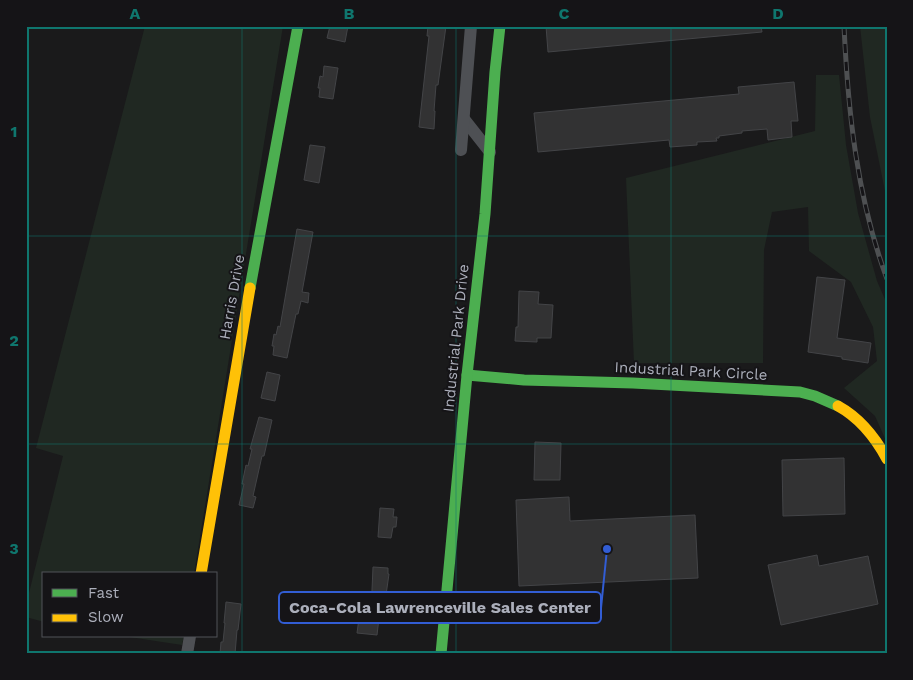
<svg xmlns="http://www.w3.org/2000/svg" width="913" height="680" font-family="'Work Sans',sans-serif">
<rect width="100%" height="100%" fill="#1a1a1b"/>
<g fill="#202822">
<path d="M 145,26 L 283,26 L 194,574 L 44,574 L 44,622 L 26,617 L 26,605 L 63,456 L 36,448 Z"/>
<path d="M 860,26 L 887,26 L 887,201 L 870,117 Z"/>
<path d="M 816,75 L 839,75 L 846,145 L 858,213 L 877,281 L 887,304 L 887,443 L 875,416 L 844,388 L 877,361 L 873,327 L 851,282 L 809,251 L 808,207 L 772,212 L 764,250 L 763,363 L 634,363 L 626,178 L 815,131 Z"/>
<path d="M 123,636 L 184,636 L 182,645 Z"/>
</g>
<g fill="#323233" stroke="#434447">
<path d="M 330,26 L 348,26 L 345,42 L 327,38 Z"/>
<path d="M 428,26 L 446,26 L 438,85 L 436,85 L 434,111 L 435,111 L 434,129 L 419,127 L 429,36 L 427,36 Z"/>
<path d="M 546,26 L 761,26 L 762,32 L 548,52 Z"/>
<path d="M 324,66 L 338,68 L 333,99 L 319,97 L 320,88 L 318,88 L 320,76 L 323,77 Z"/>
<path d="M 794,82 L 798,121 L 791,121 L 792,137 L 768,140 L 767,129 L 742,131 L 742,133 L 719,136 L 719,138 L 716,138 L 717,141 L 697,142 L 697,145 L 670,147 L 669,140 L 538,152 L 534,113 L 739,94 L 738,87 Z"/>
<path d="M 310,145 L 325,147 L 319,183 L 304,180 Z"/>
<path d="M 297,229 L 313,232 L 302,292 L 309,293 L 308,303 L 301,301 L 298,314 L 296,314 L 287,358 L 273,355 L 274,346 L 272,346 L 274,334 L 276,335 L 278,326 L 280,327 Z"/>
<path d="M 817,277 L 845,280 L 837,338 L 871,343 L 868,363 L 842,359 L 842,357 L 808,352 Z"/>
<path d="M 519,291 L 539,292 L 538,304 L 553,305 L 551,338 L 537,338 L 537,342 L 515,341 L 516,327 L 518,327 Z"/>
<path d="M 267,372 L 280,375 L 275,401 L 261,398 Z"/>
<path d="M 259,417 L 272,420 L 264,456 L 262,456 L 253,496 L 256,497 L 253,508 L 239,505 L 244,484 L 242,484 L 246,465 L 248,466 L 252,449 L 250,449 Z"/>
<path d="M 535,442 L 561,443 L 560,480 L 534,480 Z"/>
<path d="M 844,458 L 845,514 L 783,516 L 782,460 Z"/>
<path d="M 569,497 L 570,521 L 695,515 L 698,578 L 519,586 L 516,500 Z"/>
<path d="M 380,508 L 394,509 L 393,517 L 397,517 L 396,527 L 393,527 L 391,538 L 378,537 Z"/>
<path d="M 817,555 L 819,566 L 868,556 L 878,604 L 781,625 L 768,565 Z"/>
<path d="M 373,567 L 388,568 L 388,574 L 389,574 L 385,602 L 381,601 L 377,635 L 357,633 L 360,611 L 371,613 Z"/>
<path d="M 226,602 L 241,604 L 238,630 L 237,630 L 235,654 L 220,654 L 221,642 L 223,642 L 225,623 L 224,623 Z"/>
</g>
<g fill="none" stroke-linecap="round" stroke-linejoin="round">
<g stroke="#4e5054" stroke-width="12">
<path d="M 464,119 L 490,152"/>
<path d="M 461,150 L 471,26"/>
<path d="M 187,654 L 190,636"/>
</g>
<g stroke="#4caf50" stroke-width="11">
<path d="M 250,288 L 298,26"/>
<path d="M 467,375 L 524,380 L 633,383 L 800,392 L 815,396 L 838,406"/>
<path d="M 441,654 L 467,375 L 485,214 L 495,72 L 500,26"/>
</g>
<g stroke="#ffc107" stroke-width="11">
<path d="M 838,406 C 860,418 875,437 887,459"/>
<path d="M 201,574 L 250,288"/>
</g>
<defs>
<path id="rail" d="M 844,26 C 848,112 857,198 887,279"/>
</defs>
<use href="#rail" stroke="#4e5052" stroke-width="5"/>
<use href="#rail" stroke="#151417" stroke-width="3" stroke-dasharray="9" stroke-linecap="butt"/>
</g>
<path fill="none" stroke="#0f766e" stroke-width="1" stroke-opacity="0.55" d="M 242,26 L 242,654M 456,26 L 456,654M 671,26 L 671,654M 26,236 L 887,236M 26,444 L 887,444"/>
<g text-anchor="middle" stroke-width="4" stroke-linejoin="round" paint-order="stroke">
<g font-size="15" fill="#acafbb" stroke="#151417">
<text transform="translate(232 297) rotate(-80)" y="5">Harris Drive</text>
<text transform="translate(456 338) rotate(-84)" y="5">Industrial Park Drive</text>
<text transform="translate(691 371) rotate(3)" y="5">Industrial Park Circle</text>
</g>
</g>
<path fill="none" stroke="#325dd4" stroke-width="2" d="M607 549L601 608"/>
<circle fill="#325dd4" stroke="#151417" stroke-width="2" cx="607" cy="549" r="5"/>
<rect fill="#151417" stroke="#325dd4" stroke-width="2" x="279" y="592" width="322" height="31" rx="5"/>
<g font-size="16" text-anchor="middle" font-weight="bold" fill="#acafbb">
<text x="440" y="613">Coca-Cola Lawrenceville Sales Center</text>
</g>
<rect width="913" height="680" fill="none" stroke="#151417" stroke-width="55"/>
<rect x="42" y="572" width="175" height="65" fill="#151417" stroke="#515259"/>
<rect x="52" y="589" width="25" height="8" fill="#4caf50" stroke="#515259"/>
<text x="88" y="598" font-size="15" fill="#acafbb">Fast</text>
<rect x="52" y="614" width="25" height="8" fill="#ffc107" stroke="#515259"/>
<text x="88" y="622" font-size="15" fill="#acafbb">Slow</text>
<rect x="28" y="28" width="858" height="624" fill="none" stroke="#0f766e" stroke-width="2"/>
<g font-size="16" text-anchor="middle" font-weight="bold" fill="#0f766e">
<text x="135" y="19">A</text>
<text x="349" y="19">B</text>
<text x="564" y="19">C</text>
<text x="778" y="19">D</text>
<text x="14" y="137">1</text>
<text x="14" y="346">2</text>
<text x="14" y="554">3</text>
</g>
</svg>
